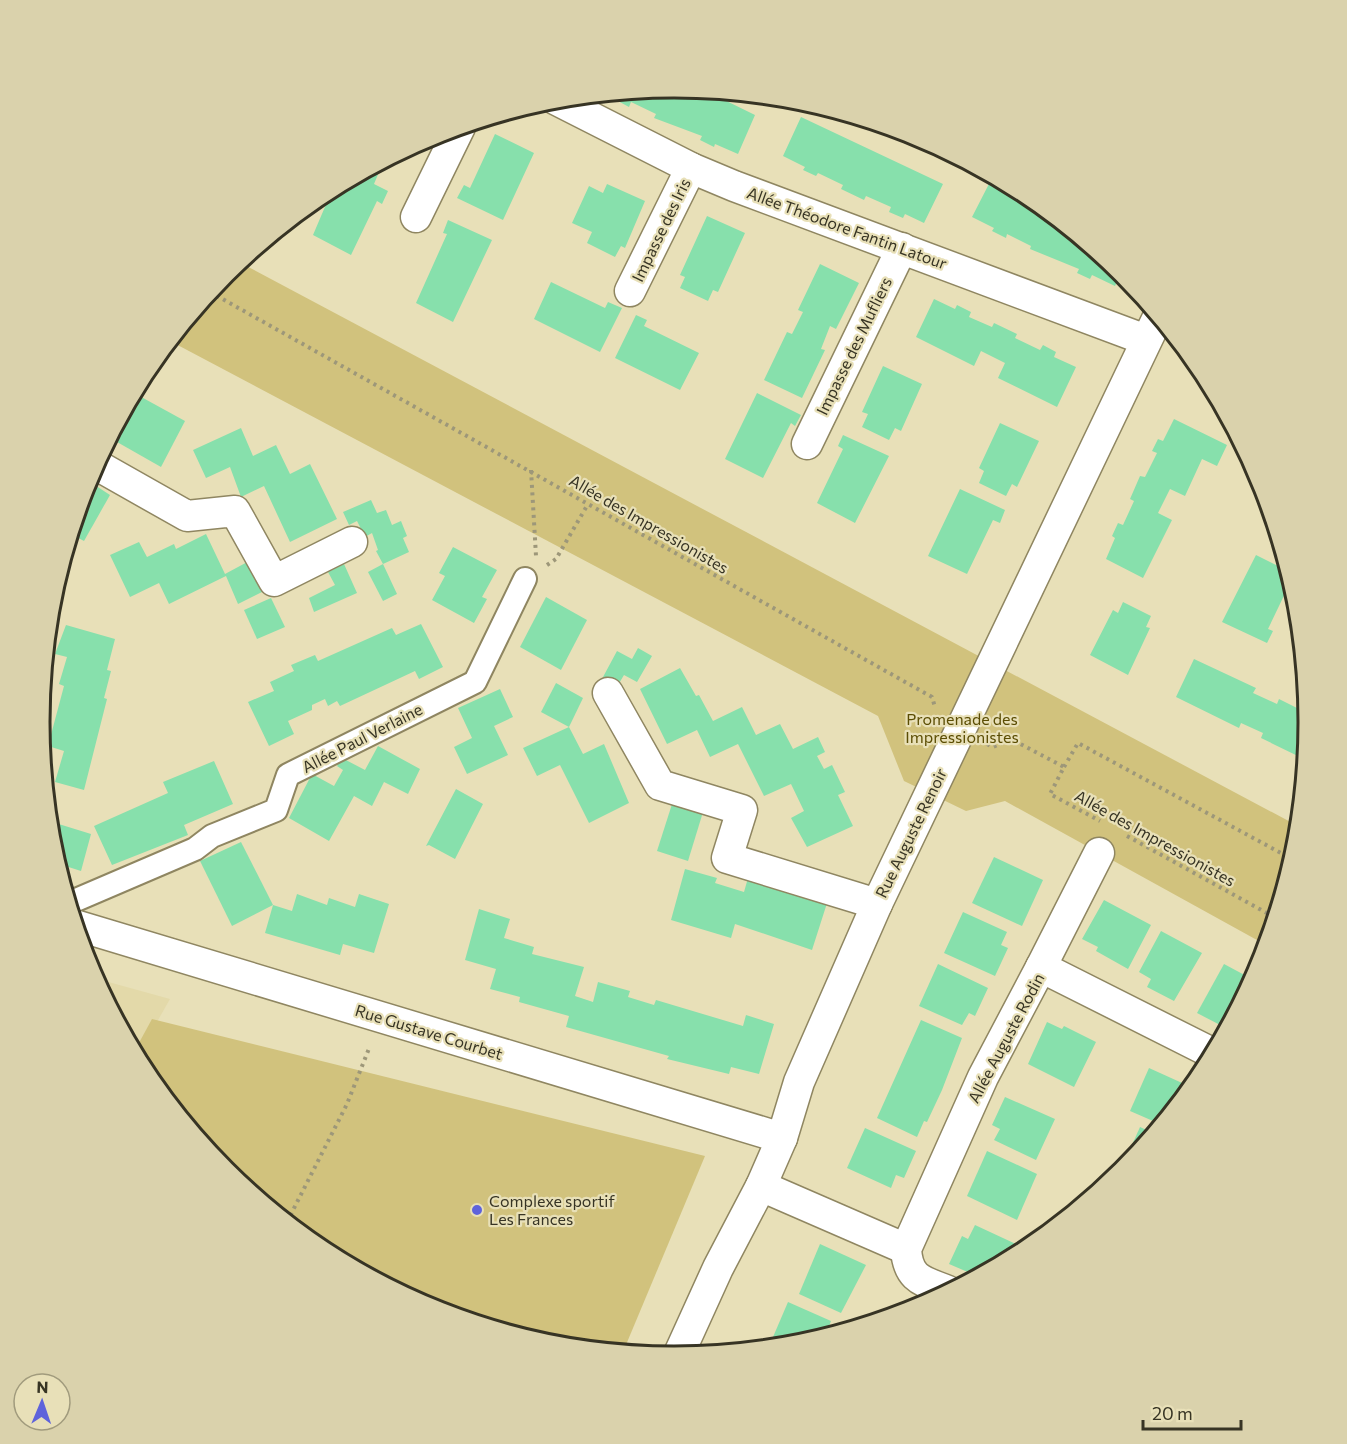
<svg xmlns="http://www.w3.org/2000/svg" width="1347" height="1444" font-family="Commissioner,sans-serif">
<rect width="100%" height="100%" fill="#e8e0b8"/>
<path fill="#e3d9a9" d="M 94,978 L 170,999 L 137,1057 Z"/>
<g fill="#d1c27d">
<path d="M 239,262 L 1298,826 L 1296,846 L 1266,945 L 1005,801 L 966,811 L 904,781 L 878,716 L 170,341 L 225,273 Z"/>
<path d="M 152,1019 L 705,1156 L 623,1352 L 549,1344 L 430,1308 L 321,1249 L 225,1170 L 146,1074 L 134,1052 Z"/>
</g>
<g fill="#87e0ac">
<path d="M 674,88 L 704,90 L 755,115 L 738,154 L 715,144 L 714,147 L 700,140 L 702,136 L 654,118 L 656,114 L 631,102 L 629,107 L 616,100 L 618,96 L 614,93 Z"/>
<path d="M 801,117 L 943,184 L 924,223 L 905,214 L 903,218 L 889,212 L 891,207 L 866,196 L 864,200 L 841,189 L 843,185 L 818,173 L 816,176 L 803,170 L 805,167 L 783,156 Z"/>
<path d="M 495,134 L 534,153 L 503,220 L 457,198 L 464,185 L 470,188 Z"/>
<path d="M 370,168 L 379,172 L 374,184 L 388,191 L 382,204 L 377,201 L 351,255 L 313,235 L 333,188 Z"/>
<path d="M 992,178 L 1027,195 L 1121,273 L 1115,286 L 1092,275 L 1090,279 L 1077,273 L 1079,269 L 1030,249 L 1031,246 L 1007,234 L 1006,238 L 992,231 L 994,228 L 972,217 Z"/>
<path d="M 607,184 L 645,201 L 625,248 L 621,246 L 615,257 L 587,243 L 592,232 L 572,223 L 589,186 L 603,193 Z"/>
<path d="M 707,216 L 745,233 L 718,292 L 713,290 L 708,301 L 680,288 L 685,277 L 680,275 Z"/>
<path d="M 448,220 L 492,240 L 453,322 L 416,303 L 447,234 L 443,233 Z"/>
<path d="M 820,264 L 859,283 L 836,329 L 830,326 L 821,349 L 825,350 L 802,398 L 764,380 L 787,332 L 792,334 L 803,312 L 798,310 Z"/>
<path d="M 551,282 L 605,308 L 608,302 L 622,308 L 600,352 L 534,319 Z"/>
<path d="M 934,299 L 955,309 L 957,305 L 971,312 L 969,317 L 992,327 L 994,323 L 1017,334 L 1015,338 L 1040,350 L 1043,345 L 1056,352 L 1054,357 L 1076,367 L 1057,407 L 998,378 L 1005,363 L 981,351 L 974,366 L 916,337 Z"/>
<path d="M 636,315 L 647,320 L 644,326 L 699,353 L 680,390 L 615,358 Z"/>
<path d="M 883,366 L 922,384 L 901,431 L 895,428 L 889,440 L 862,427 L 868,414 L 862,412 Z"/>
<path d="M 134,393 L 185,421 L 161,467 L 110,438 Z"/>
<path d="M 757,393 L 801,415 L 795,426 L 791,423 L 763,478 L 725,459 Z"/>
<path d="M 1174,419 L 1227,445 L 1217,466 L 1202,459 L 1185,496 L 1170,489 L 1158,513 L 1172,520 L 1143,578 L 1106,559 L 1115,538 L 1112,536 L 1118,523 L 1123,525 L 1134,501 L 1130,499 L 1140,476 L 1145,477 L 1157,453 L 1152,451 L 1158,439 L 1163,441 Z"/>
<path d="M 1000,423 L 1039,441 L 1017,487 L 1012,484 L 1006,496 L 979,483 L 984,471 L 979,468 Z"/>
<path d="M 241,428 L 253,456 L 276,445 L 290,474 L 310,464 L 337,519 L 290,542 L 264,486 L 241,497 L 230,467 L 206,478 L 193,450 Z"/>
<path d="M 843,435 L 889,456 L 855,523 L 817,503 L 843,449 L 838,446 Z"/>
<path d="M 87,480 L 110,495 L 84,541 L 71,534 Z"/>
<path d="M 960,489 L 1005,510 L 1000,523 L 993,520 L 967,574 L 928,556 Z"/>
<path d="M 371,500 L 377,513 L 386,510 L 392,525 L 401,521 L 407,536 L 403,538 L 409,552 L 383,564 L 376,551 L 378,550 L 372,533 L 365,537 L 357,521 L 349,525 L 343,512 Z"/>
<path d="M 206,534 L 225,574 L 251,560 L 266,590 L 238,604 L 226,576 L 169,604 L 159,583 L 130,597 L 110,555 L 139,542 L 147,557 L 174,544 L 176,549 Z"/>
<path d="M 453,547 L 497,570 L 482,597 L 487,599 L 474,623 L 432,600 L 445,576 L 439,573 Z"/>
<path d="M 1256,555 L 1288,571 L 1291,581 L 1268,629 L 1273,631 L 1267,643 L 1222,622 Z"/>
<path d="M 344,564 L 357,593 L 314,612 L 309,598 L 335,585 L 328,572 Z"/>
<path d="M 383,564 L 397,594 L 383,601 L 368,572 Z"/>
<path d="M 546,597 L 587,620 L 561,670 L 520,647 Z"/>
<path d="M 271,598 L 285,627 L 257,639 L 244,610 Z"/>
<path d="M 1123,602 L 1151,616 L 1146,627 L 1150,628 L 1128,675 L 1090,655 L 1113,610 L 1118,613 Z"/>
<path d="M 421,624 L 443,667 L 419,679 L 415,671 L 340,706 L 337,701 L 328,706 L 325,699 L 312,705 L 312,710 L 288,721 L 294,734 L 269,746 L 248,702 L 274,691 L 270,682 L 294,671 L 291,665 L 315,655 L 318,661 L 392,628 L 396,635 Z"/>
<path d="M 66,625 L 115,639 L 107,670 L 111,671 L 104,698 L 107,699 L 84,790 L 55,782 L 64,751 L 48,746 L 64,686 L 59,684 L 67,657 L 55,654 Z"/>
<path d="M 638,648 L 652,656 L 637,682 L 624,675 L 618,685 L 603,677 L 617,651 L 632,659 Z"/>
<path d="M 1194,659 L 1256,688 L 1253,693 L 1277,704 L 1279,699 L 1307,713 L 1304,759 L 1261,738 L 1263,733 L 1241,723 L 1239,728 L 1176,697 Z"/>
<path d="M 680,668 L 696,696 L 699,695 L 713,721 L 742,707 L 756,735 L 780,724 L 793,749 L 818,737 L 825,752 L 817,756 L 824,769 L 832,765 L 845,792 L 838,795 L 853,826 L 807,847 L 791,818 L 804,811 L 791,784 L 764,796 L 738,744 L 710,757 L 697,730 L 667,744 L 640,689 Z"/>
<path d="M 556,683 L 583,698 L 569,727 L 541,712 Z"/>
<path d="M 500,689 L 513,717 L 494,726 L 508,755 L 467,774 L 454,747 L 472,738 L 458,708 Z"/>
<path d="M 569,727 L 583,754 L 604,744 L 629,803 L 589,823 L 560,765 L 537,776 L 523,748 Z"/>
<path d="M 378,746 L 420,769 L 408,794 L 384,782 L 372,806 L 354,796 L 329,841 L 289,818 L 312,774 L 334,786 L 343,770 L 337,766 L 342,758 L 365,770 Z"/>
<path d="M 214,761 L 233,804 L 184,825 L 188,835 L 112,865 L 94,826 L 168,793 L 163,782 Z"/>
<path d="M 456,789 L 483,804 L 455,859 L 429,845 L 426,846 Z"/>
<path d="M 673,801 L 703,812 L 688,861 L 657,851 Z"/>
<path d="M 49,821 L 91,834 L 81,871 L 59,864 L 58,867 L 51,845 Z"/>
<path d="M 241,842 L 273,905 L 232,926 L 200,861 Z"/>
<path d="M 994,857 L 1043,880 L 1022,926 L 972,903 Z"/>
<path d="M 685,869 L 717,878 L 715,883 L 744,892 L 748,878 L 828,900 L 812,950 L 735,924 L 731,938 L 671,920 Z"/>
<path d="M 297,894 L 327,905 L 329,898 L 355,907 L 359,894 L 389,904 L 374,953 L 343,944 L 340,955 L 265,933 L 273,905 L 292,911 Z"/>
<path d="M 1104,900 L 1151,925 L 1128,969 L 1096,951 L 1098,947 L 1082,939 Z"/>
<path d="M 479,909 L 510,919 L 504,938 L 534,947 L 532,954 L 584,967 L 575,996 L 593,1002 L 598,982 L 630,991 L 628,997 L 654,1005 L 656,1000 L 743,1026 L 746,1015 L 774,1024 L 759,1074 L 731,1067 L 729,1074 L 667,1059 L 669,1056 L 566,1027 L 569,1016 L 519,1002 L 520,997 L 490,989 L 496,969 L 465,960 Z"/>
<path d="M 963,912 L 1007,932 L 1001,945 L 1008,948 L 995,976 L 944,953 Z"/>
<path d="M 1161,931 L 1202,953 L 1174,1001 L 1147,987 L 1151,979 L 1139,972 Z"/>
<path d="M 938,964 L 988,988 L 975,1016 L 969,1013 L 962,1025 L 919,1006 Z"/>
<path d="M 1224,964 L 1252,979 L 1224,1027 L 1197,1013 Z"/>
<path d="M 921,1020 L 962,1038 L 942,1090 L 927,1122 L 924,1121 L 917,1137 L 877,1118 Z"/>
<path d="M 1047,1022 L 1062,1029 L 1064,1026 L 1096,1042 L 1074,1087 L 1028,1064 Z"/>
<path d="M 1149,1068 L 1191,1087 L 1160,1124 L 1130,1111 Z"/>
<path d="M 1005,1097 L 1055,1119 L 1036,1160 L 994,1140 L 1000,1129 L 992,1125 Z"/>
<path d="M 1140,1127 L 1153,1133 L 1121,1172 L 1120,1172 Z"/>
<path d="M 865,1128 L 916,1151 L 904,1178 L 896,1175 L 891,1188 L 847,1168 Z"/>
<path d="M 987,1151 L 1037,1174 L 1017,1220 L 967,1196 Z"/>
<path d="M 975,1225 L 1018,1245 L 1013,1257 L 977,1276 L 949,1264 L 962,1236 L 968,1239 Z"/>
<path d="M 820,1244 L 866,1265 L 841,1313 L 799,1294 Z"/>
<path d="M 788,1302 L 831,1321 L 825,1336 L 797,1344 L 775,1347 L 770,1344 Z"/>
</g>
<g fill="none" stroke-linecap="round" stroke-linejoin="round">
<defs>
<path id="pedestrian" d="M 69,903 L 195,849 L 212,836 L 276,810 L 288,775 L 475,682 L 525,579"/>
<g id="minor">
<path d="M 555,99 L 691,168 L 734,186 L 1146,340"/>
<path d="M 416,217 L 460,127"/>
<path d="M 630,291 L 691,168"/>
<path d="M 807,444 L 902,248"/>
<path d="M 95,464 L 187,516 L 235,511 L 274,581 L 352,542"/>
<path d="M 608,693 L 660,785 L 742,810 L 727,858 L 877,904"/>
<path d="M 75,925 L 782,1138"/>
<path d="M 1041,967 L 1099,853"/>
<path d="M 761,1186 L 906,1249"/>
<path d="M 948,1291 C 923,1281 908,1280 906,1249 L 983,1077 L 1041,967 L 1204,1049 L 1211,1056"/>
<path d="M 678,1356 L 718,1268 L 761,1186 L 782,1138 L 799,1082 L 877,904 L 1158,317"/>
</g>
</defs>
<use href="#pedestrian" stroke="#8f8661" stroke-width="26"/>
<use href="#minor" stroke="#8f8661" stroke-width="33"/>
<g stroke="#9d9779" stroke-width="4" stroke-dasharray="3 4.5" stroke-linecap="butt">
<path d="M 210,292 L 932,697 L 935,707"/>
<path d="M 531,470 L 536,556"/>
<path d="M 547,565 L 556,559 L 588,504"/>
<path d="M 987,744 L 993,747 L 1011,739 L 1064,767 L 1050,794 L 1100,821"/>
<path d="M 1064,767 L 1078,743 L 1292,859"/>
<path d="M 1127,836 L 1274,917"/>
<path d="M 287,1222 L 347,1104 L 370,1046"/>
</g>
<use href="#pedestrian" stroke="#fff" stroke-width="22"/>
<use href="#minor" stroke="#fff" stroke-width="30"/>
</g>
<circle fill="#5e63db" stroke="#e8e0b8" stroke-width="2" cx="477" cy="1210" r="6"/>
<g text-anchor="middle" stroke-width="4.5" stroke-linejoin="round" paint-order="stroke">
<g font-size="16" fill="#373424" stroke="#e8e0b8">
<text transform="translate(847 228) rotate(20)" y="6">Allée Théodore Fantin Latour</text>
<text transform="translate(661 230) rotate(-64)" y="6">Impasse des Iris</text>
<text transform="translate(854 346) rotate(-64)" y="6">Impasse des Mufliers</text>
<text transform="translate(649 524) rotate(30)" y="6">Allée des Impressionistes</text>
<text transform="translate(362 738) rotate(-27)" y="6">Allée Paul Verlaine</text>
<text transform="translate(911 833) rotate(-64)" y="6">Rue Auguste Renoir</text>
<text transform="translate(1155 838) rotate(29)" y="6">Allée des Impressionistes</text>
<text transform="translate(429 1032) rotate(17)" y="6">Rue Gustave Courbet</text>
<text transform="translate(1006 1038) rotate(-62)" y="6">Allée Auguste Rodin</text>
</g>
<g font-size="16" fill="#5b4d03" stroke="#e8e0b8">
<text x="962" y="725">Promenade des<tspan x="962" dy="18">Impressionistes</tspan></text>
</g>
<g font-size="16" fill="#373424" stroke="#e8e0b8" text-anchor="start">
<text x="489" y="1207">Complexe sportif<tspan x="489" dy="18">Les Frances</tspan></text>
</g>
</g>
<path d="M0 0H1347V1444H0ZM50 722a624 624 0 1 1 1248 0a624 624 0 1 1-1248 0Z" fill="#dad2ac" fill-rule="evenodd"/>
<path fill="none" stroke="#373424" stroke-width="3" d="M50 722a624 624 0 1 1 1248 0a624 624 0 1 1-1248 0Z"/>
<g transform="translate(42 1402) rotate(2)"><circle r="28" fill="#e8e0b8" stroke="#a19b7d" stroke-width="1.5"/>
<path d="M0-4.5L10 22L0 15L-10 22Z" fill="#5e63db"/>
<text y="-9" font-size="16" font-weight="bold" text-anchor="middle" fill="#373424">N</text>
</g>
<path d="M1143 1420v9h98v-9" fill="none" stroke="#373424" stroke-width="3"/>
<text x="1152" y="1420" font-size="18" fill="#373424" stroke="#e8e0b8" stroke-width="4.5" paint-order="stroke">20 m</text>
</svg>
